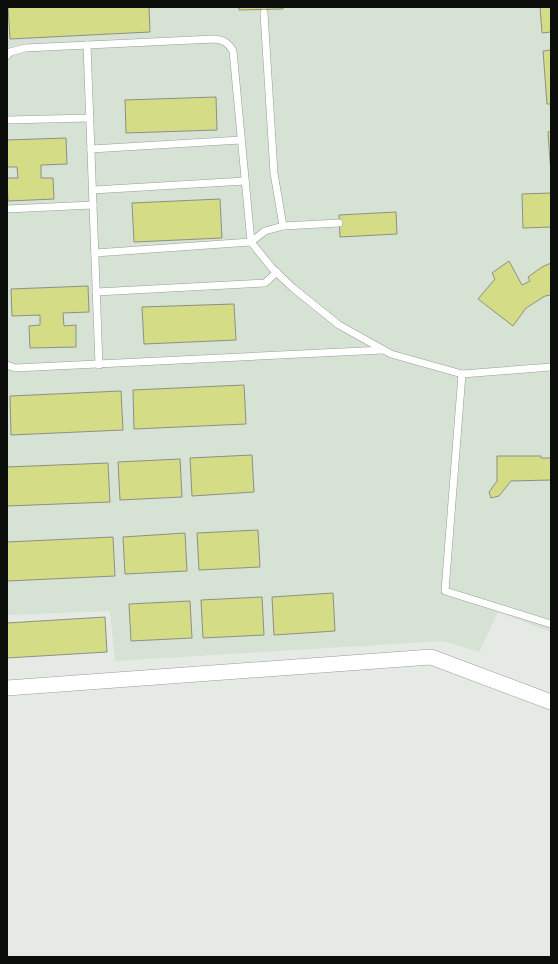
<svg xmlns="http://www.w3.org/2000/svg" width="558" height="964" font-family="Poppins,sans-serif">
<rect width="100%" height="100%" fill="#e5ebe4"/>
<path fill="#d6e2d4" d="M 7,7 L 551,7 L 551,632 L 498,612 L 479,652 L 444,641 L 115,661 L 110,611 L 7,615 Z"/>
<g fill="#d4dd85" stroke="#8e8f87">
<path d="M 8,7 L 149,7 L 150,32 L 10,39 Z"/>
<path d="M 239,7 L 283,7 L 283,9 L 239,10 Z"/>
<path d="M 540,7 L 551,7 L 551,32 L 542,33 Z"/>
<path d="M 551,50 L 551,104 L 547,104 L 543,51 Z"/>
<path d="M 216,97 L 217,130 L 126,133 L 125,100 Z"/>
<path d="M 551,131 L 551,175 L 548,132 Z"/>
<path d="M 66,138 L 67,164 L 41,165 L 41,178 L 53,178 L 54,199 L 8,201 L 7,178 L 18,178 L 17,167 L 7,167 L 7,140 Z"/>
<path d="M 551,193 L 551,227 L 523,228 L 522,194 Z"/>
<path d="M 220,199 L 222,238 L 134,242 L 132,203 Z"/>
<path d="M 396,212 L 397,234 L 340,237 L 339,215 Z"/>
<path d="M 509,261 L 522,285 L 530,281 L 528,277 L 542,267 L 551,263 L 551,295 L 545,296 L 526,308 L 513,326 L 478,299 L 495,279 L 492,273 Z"/>
<path d="M 88,286 L 89,312 L 63,313 L 64,326 L 76,325 L 76,347 L 30,348 L 29,326 L 40,325 L 40,315 L 12,316 L 11,289 Z"/>
<path d="M 234,304 L 236,340 L 144,344 L 142,307 Z"/>
<path d="M 244,385 L 246,424 L 134,429 L 133,390 Z"/>
<path d="M 121,391 L 123,430 L 11,435 L 10,396 Z"/>
<path d="M 252,455 L 254,492 L 192,496 L 190,458 Z"/>
<path d="M 497,456 L 541,456 L 541,458 L 551,458 L 551,480 L 511,481 L 499,496 L 491,498 L 489,492 L 497,481 Z"/>
<path d="M 180,459 L 182,497 L 120,500 L 118,462 Z"/>
<path d="M 108,463 L 110,502 L 7,506 L 7,467 Z"/>
<path d="M 258,530 L 260,567 L 199,570 L 197,533 Z"/>
<path d="M 185,533 L 187,571 L 125,574 L 123,537 Z"/>
<path d="M 113,537 L 115,576 L 7,581 L 7,542 Z"/>
<path d="M 333,593 L 335,631 L 274,635 L 272,597 Z"/>
<path d="M 262,597 L 264,635 L 203,638 L 201,600 Z"/>
<path d="M 190,601 L 192,638 L 131,641 L 129,604 Z"/>
<path d="M 105,617 L 107,652 L 7,658 L 7,623 Z"/>
</g>
<g fill="none" stroke-linecap="round" stroke-linejoin="round">
<defs>
<g id="service">
<path d="M 264,13 L 274,173 L 283,226"/>
<path d="M 87,45 L 99,365"/>
<path d="M 7,56 L 10,52 L 25,48 L 214,39 C 223,40 228,42 233,51 L 251,242 L 272,268 L 293,288 L 339,325 L 391,354 L 462,374 L 551,367"/>
<path d="M 7,120 L 90,118"/>
<path d="M 91,149 L 241,140"/>
<path d="M 93,190 L 245,181"/>
<path d="M 7,209 L 93,205"/>
<path d="M 95,253 L 251,242 L 265,231 L 283,226 L 339,223"/>
<path d="M 96,292 L 265,283 L 277,272"/>
<path d="M 7,365 L 15,368 L 383,350"/>
<path d="M 462,374 L 445,591 L 551,624"/>
</g>
<path id="minor" d="M 7,688 L 431,657 L 551,702"/>
</defs>
<use href="#service" stroke="#979d97" stroke-width="8"/>
<use href="#minor" stroke="#979d97" stroke-width="16"/>
<use href="#service" stroke="#fff" stroke-width="7"/>
<use href="#minor" stroke="#fff" stroke-width="15"/>
</g>
<rect width="558" height="964" fill="none" stroke="#0b0d0b" stroke-width="16"/>
</svg>
